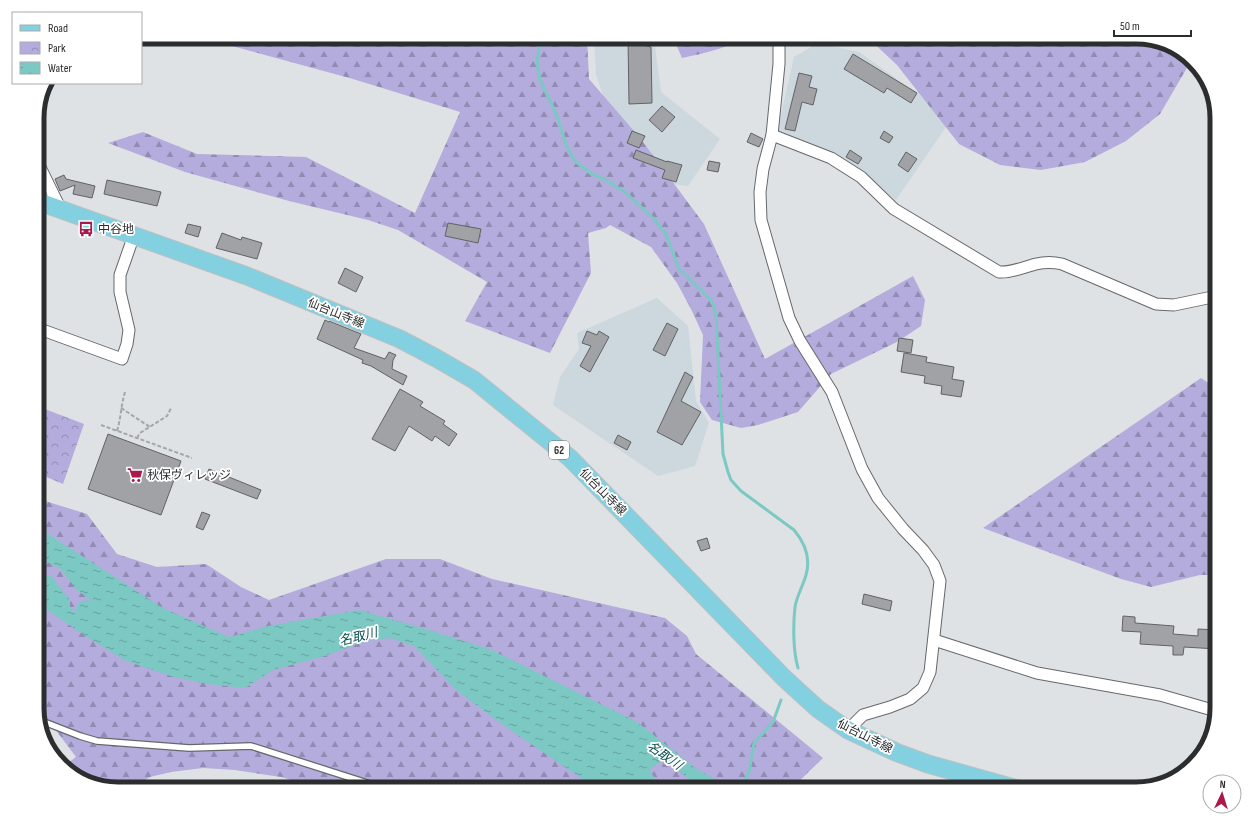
<svg xmlns="http://www.w3.org/2000/svg" width="1254" height="826" font-family="'Sofia Sans Condensed','Noto Sans JP',sans-serif">
<defs>
<pattern id="forest-firs" width="22" height="20" patternUnits="userSpaceOnUse"><rect width="22" height="20" fill="#b3acdd"/><path d="M5 1l3.5 6h-7zM16 11l3.5 6h-7z" fill="#928cb4"/></pattern>
<pattern id="park-crowns" width="20" height="18" patternUnits="userSpaceOnUse"><rect width="20" height="18" fill="#b3acdd"/><path d="M2 6a3 3 0 1 1 6 0M12 15a3 3 0 1 1 6 0" fill="none" stroke="#928cb4"/></pattern>
<pattern id="water-ripples" width="26" height="14" patternUnits="userSpaceOnUse"><rect width="26" height="14" fill="#7cc8c3"/><path d="M2 4q2-2 4 0t4 0M15 11q2-2 4 0t4 0" fill="none" stroke="#66a39f"/></pattern>
</defs>
<rect width="100%" height="100%" fill="#dee2e5"/>
<g fill="#cdd7de">
<path d="M 594,37 L 642,37 L 643,39 L 655,46 L 661,92 L 720,139 L 688,186 L 660,182 L 623,154 L 596,75 Z"/>
<path d="M 818,43 L 859,52 L 952,118 L 896,200 L 835,155 L 777,132 L 794,57 Z"/>
<path d="M 657,298 L 688,326 L 696,401 L 709,423 L 695,466 L 658,476 L 553,405 L 560,377 L 579,349 L 577,333 Z"/>
</g>
<g fill="url(#forest-firs)">
<path d="M 205,37 L 587,37 L 589,79 L 640,138 L 704,224 L 765,359 L 913,276 L 925,300 L 921,326 L 897,342 L 831,374 L 798,412 L 758,425 L 741,428 L 712,420 L 700,402 L 703,335 L 691,309 L 677,283 L 651,247 L 610,225 L 606,228 L 588,233 L 591,273 L 550,353 L 465,321 L 487,282 L 398,230 L 368,220 L 289,201 L 185,172 L 108,143 L 143,132 L 197,154 L 306,157 L 415,213 L 460,112 L 353,79 L 210,40 Z"/>
<path d="M 673,37 L 748,37 C 726,48 706,53 682,58 Z"/>
<path d="M 867,37 L 1136,37 L 1181,50 L 1191,61 L 1160,114 L 1126,141 L 1085,162 L 1041,170 L 1000,165 L 959,144 L 897,65 Z"/>
<path d="M 1201,378 L 1217,389 L 1217,575 L 1200,575 L 1151,587 L 1121,579 L 983,528 Z"/>
<path d="M 42,500 L 87,514 L 117,554 L 157,567 L 206,564 L 241,587 L 269,600 L 386,559 L 440,559 L 492,579 L 665,618 L 687,636 L 696,654 L 823,758 L 791,789 L 321,789 L 281,777 L 235,770 L 203,768 L 171,772 L 150,777 L 131,789 L 118,789 L 73,776 L 64,766 L 76,757 L 37,705 L 37,504 Z"/>
</g>
<path fill="url(#park-crowns)" d="M 37,406 L 84,424 L 63,484 L 37,473 Z"/>
<path fill="url(#water-ripples)" d="M 37,527 L 163,608 L 229,637 L 268,626 L 359,610 L 429,630 L 492,650 L 637,722 L 698,770 L 734,789 L 701,789 L 664,759 L 649,770 L 663,789 L 597,789 L 499,722 L 455,689 L 414,646 L 390,638 L 366,641 L 325,656 L 273,670 L 245,688 L 208,684 L 174,677 L 126,661 L 87,637 L 37,603 L 37,562 L 44,576 L 51,576 L 70,600 L 70,607 L 77,615 L 75,610 L 78,603 L 86,600 L 93,602 L 77,590 L 61,569 L 37,557 Z"/>
<g fill="none" stroke-linecap="round" stroke-linejoin="round">
<g stroke="#7cc8c3" stroke-width="3">
<path d="M 541,37 L 537,62 L 540,80 L 557,116 L 566,145 L 575,161 L 590,173 L 604,179 L 625,192 L 653,218 L 666,234 L 679,269 L 711,300 L 714,306 L 716,315 L 723,454 L 728,472 L 731,480 L 741,491 L 794,530 C 805,543 811,558 806,575 C 803,586 797,595 795,607 C 793,625 793,651 798,668"/>
<path d="M 740,789 L 749,772 L 754,743 L 773,722 L 781,700"/>
</g>
</g>
<g fill="#a0a2a6" stroke="#606265">
<path d="M 628,37 L 639,37 L 639,44 L 651,47 L 652,103 L 629,104 Z"/>
<path d="M 853,54 L 917,93 L 911,103 L 887,88 L 884,93 L 844,69 Z"/>
<path d="M 799,73 L 812,76 L 809,87 L 817,89 L 813,105 L 802,102 L 795,131 L 785,129 Z"/>
<path d="M 662,106 L 675,117 L 662,132 L 649,120 Z"/>
<path d="M 632,131 L 645,136 L 639,148 L 627,143 Z"/>
<path d="M 884,131 L 893,137 L 889,143 L 880,138 Z"/>
<path d="M 751,133 L 763,139 L 759,147 L 747,142 Z"/>
<path d="M 636,150 L 667,162 L 667,161 L 682,165 L 676,182 L 662,178 L 665,170 L 633,158 Z"/>
<path d="M 850,150 L 862,158 L 858,164 L 846,157 Z"/>
<path d="M 906,152 L 917,159 L 908,172 L 898,165 Z"/>
<path d="M 709,161 L 720,163 L 718,172 L 707,170 Z"/>
<path d="M 64,175 L 66,179 L 95,186 L 92,198 L 73,194 L 75,185 L 60,191 L 55,179 Z"/>
<path d="M 107,180 L 161,192 L 157,206 L 104,194 Z"/>
<path d="M 448,223 L 481,229 L 478,243 L 445,236 Z"/>
<path d="M 188,224 L 201,227 L 198,237 L 185,233 Z"/>
<path d="M 222,233 L 241,240 L 242,237 L 262,243 L 257,259 L 216,248 Z"/>
<path d="M 345,268 L 363,277 L 356,292 L 338,283 Z"/>
<path d="M 325,320 L 329,322 L 329,321 L 361,334 L 354,348 L 385,359 L 389,352 L 396,355 L 393,360 L 392,369 L 407,376 L 403,385 L 371,366 L 362,363 L 363,360 L 317,339 Z"/>
<path d="M 667,323 L 678,329 L 665,356 L 653,350 Z"/>
<path d="M 587,331 L 597,335 L 599,331 L 609,337 L 590,372 L 580,366 L 591,346 L 582,343 Z"/>
<path d="M 899,338 L 913,340 L 911,353 L 897,351 Z"/>
<path d="M 904,353 L 927,357 L 926,362 L 954,367 L 952,379 L 964,381 L 961,397 L 941,394 L 942,386 L 924,383 L 925,376 L 901,372 Z"/>
<path d="M 685,372 L 693,377 L 681,401 L 701,412 L 682,445 L 657,432 Z"/>
<path d="M 400,389 L 423,402 L 420,406 L 445,421 L 443,424 L 457,434 L 449,446 L 435,436 L 432,441 L 409,426 L 395,451 L 372,439 Z"/>
<path d="M 108,434 L 181,461 L 161,515 L 88,489 Z"/>
<path d="M 618,435 L 631,442 L 627,450 L 614,443 Z"/>
<path d="M 209,469 L 261,490 L 257,499 L 205,479 Z"/>
<path d="M 202,512 L 210,515 L 203,530 L 196,527 Z"/>
<path d="M 707,538 L 710,548 L 701,551 L 697,541 Z"/>
<path d="M 864,594 L 892,601 L 890,611 L 862,604 Z"/>
<path d="M 1123,616 L 1135,617 L 1135,623 L 1174,626 L 1173,634 L 1198,636 L 1198,629 L 1217,630 L 1217,649 L 1184,647 L 1183,655 L 1173,655 L 1173,646 L 1140,644 L 1141,632 L 1122,631 Z"/>
</g>
<g fill="none" stroke-linecap="round" stroke-linejoin="round">
<defs>
<path id="lane" d="M 39,720 L 80,736 L 97,741 L 189,748 L 251,746 L 386,789"/>
<g id="street">
<path d="M 777,37 L 779,45 L 779,64 L 772,135 L 763,169 L 760,192 L 761,220 L 789,318 L 800,341 L 832,392 L 862,469 L 878,498 L 903,529 L 923,550 L 934,565 L 940,581 L 930,672 L 923,688 L 910,699 L 890,707 L 863,715 L 848,730"/>
<path d="M 772,135 L 831,158 L 861,177 L 894,209 L 999,272 C 1012,273 1024,267 1036,264 C 1045,262 1053,262 1062,264 L 1156,304 L 1174,305 L 1217,296"/>
<path d="M 37,161 L 61,210"/>
<path d="M 37,328 L 122,359 L 127,344 L 129,330 L 120,292 L 120,275 L 134,235"/>
<path d="M 934,640 L 1037,673 L 1160,695 L 1216,711"/>
</g>
<path id="primary" d="M 37,201 L 247,276 L 400,339 L 436,358 L 474,380 L 570,458 L 784,678 L 818,709 L 848,730 L 898,753 L 928,764 L 1018,789"/>
</defs>
<use href="#lane" stroke="#66696c" stroke-width="8"/>
<use href="#street" stroke="#66696c" stroke-width="13"/>
<use href="#primary" stroke="#bfc0c0" stroke-width="19"/>
<g stroke="#a3a7a9" stroke-width="2" stroke-dasharray="4 2" stroke-linecap="butt">
<path d="M 121,408 L 150,427"/>
<path d="M 101,425 L 192,458"/>
<path d="M 117,431 C 121,418 121,405 125,392"/>
<path d="M 137,438 L 140,433 L 167,416 L 171,408"/>
</g>
<use href="#lane" stroke="#fff" stroke-width="5.5"/>
<use href="#street" stroke="#fff" stroke-width="11"/>
<use href="#primary" stroke="#82d0e0" stroke-width="17"/>
</g>
<defs>
<symbol id="bus-bare" viewBox="-9 -9 18 18"><path d="M-5-6H5V4H4V6H2V4H-2V6H-4V4H-5ZM-3.5-4V0h7V-4ZM-3.5 1.2v1.5H-2V1.2ZM2 1.2v1.5H3.5V1.2Z" fill="#ab184c" stroke="#fff" stroke-width="2.5" paint-order="stroke"/></symbol>
<symbol id="supermarket-bare" viewBox="-9 -9 18 18"><path d="M-6-5.5h2.5l.6 2H6L4.5 2H-2.5L-4.4-4H-6ZM-1.5 3.2a1.3 1.3 0 1 0 .1 0ZM3 3.2a1.3 1.3 0 1 0 .1 0Z" fill="#ab184c" stroke="#fff" stroke-width="2.5" paint-order="stroke"/></symbol>
</defs>
<g fill-rule="evenodd">
<use href="#bus-bare" x="75" y="218" width="22" height="22"/>
<use href="#supermarket-bare" x="124" y="464" width="22" height="22"/>
</g>
<g text-anchor="middle" stroke-width="3.5" stroke-linejoin="round" paint-order="stroke">
<rect fill="#fff" stroke="#6b6c6d" stroke-width="1" x="549" y="441" width="20" height="18" rx="3"/>
<g font-size="11" font-weight="bold" fill="#2b2d2e">
<text x="559" y="454">62</text>
</g>
<g font-size="12" fill="#2b2d2e" stroke="#fff" text-anchor="start">
<text x="98" y="233">中谷地</text>
<text x="147" y="479">秋保ヴィレッジ</text>
</g>
<g font-size="12" fill="#2b2d2e" stroke="#fff">
<text transform="translate(336 313) rotate(22)" y="4">仙台山寺線</text>
<text transform="translate(603 492) rotate(45)" y="4">仙台山寺線</text>
<text transform="translate(865 736) rotate(27)" y="4">仙台山寺線</text>
</g>
<g font-size="13" font-style="italic" fill="#0a504e" stroke="#fff">
<text transform="translate(358 636) rotate(-14)" y="5">名取川</text>
<text transform="translate(665 755) rotate(35)" y="5">名取川</text>
</g>
</g>
<path d="M0 0H1254V826H0ZM118 44H1136A74 74 0 0 1 1210 118V708A74 74 0 0 1 1136 782H118A74 74 0 0 1 44 708V118A74 74 0 0 1 118 44Z" fill="#fff" fill-rule="evenodd"/>
<path fill="none" stroke="#2b2d2e" stroke-width="5" d="M118 44H1136A74 74 0 0 1 1210 118V708A74 74 0 0 1 1136 782H118A74 74 0 0 1 44 708V118A74 74 0 0 1 118 44Z"/>
<rect x="12" y="12" width="130" height="72" fill="#ffffff" stroke="#aaabab"/>
<rect x="20" y="25" width="20" height="6" fill="#82d0e0" stroke="#aaabab"/>
<text x="48" y="32" font-size="12" fill="#2b2d2e">Road</text>
<rect x="20" y="42" width="20" height="12" fill="url(#park-crowns)" stroke="#aaabab"/>
<text x="48" y="52" font-size="12" fill="#2b2d2e">Park</text>
<rect x="20" y="62" width="20" height="12" fill="url(#water-ripples)" stroke="#aaabab"/>
<text x="48" y="72" font-size="12" fill="#2b2d2e">Water</text>
<g transform="translate(1222 794) rotate(4)"><circle r="19" fill="#ffffff" stroke="#aaabab"/>
<path d="M0-3L7 15L0 10L-7 15Z" fill="#ab184c"/>
<text y="-6" font-size="11" font-weight="bold" text-anchor="middle" fill="#2b2d2e">N</text>
</g>
<path d="M1114 30v6h77v-6" fill="none" stroke="#2b2d2e" stroke-width="2"/>
<text x="1120" y="30" font-size="12" fill="#2b2d2e" stroke="#ffffff" stroke-width="3" paint-order="stroke">50 m</text>
</svg>
